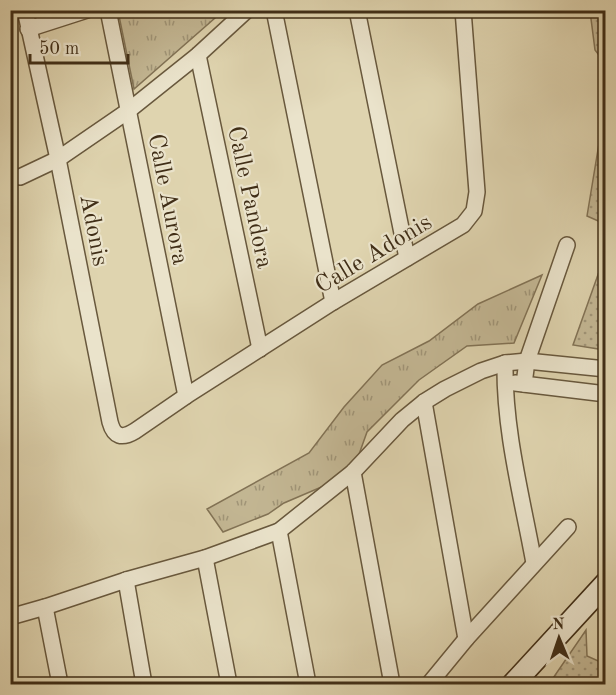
<svg xmlns="http://www.w3.org/2000/svg" width="616" height="695" font-family="'Old Standard TT',serif">
<defs>
<pattern id="grass-dots" width="8" height="8" patternUnits="userSpaceOnUse" patternTransform="scale(1.5)"><rect width="8" height="8" fill="#c4b895"/><path d="M2 2h.1M6 6h.1" fill="none" stroke="#a19679" stroke-width="1.8" stroke-linecap="round"/></pattern>
<pattern id="park-tufts" width="24" height="20" patternUnits="userSpaceOnUse" patternTransform="scale(1.5)"><rect width="24" height="20" fill="#c4b895"/><path d="M3 7l-1-3M5 7V3M7 7l1-3M15 17l-1-3M17 17v-4M19 17l1-3" fill="none" stroke="#a19679"/></pattern>
</defs>
<rect width="100%" height="100%" fill="#dfd4af"/>
<filter id="stains"><feTurbulence type="fractalNoise" baseFrequency=".00333" numOctaves="4"/><feColorMatrix values="0 0 0 0 .2 0 0 0 0 .09 0 0 0 0 .02 0 0 0 .5 -.17"/></filter>
<radialGradient id="worn" r=".72"><stop offset=".6" stop-color="#630" stop-opacity="0"/><stop offset="1" stop-color="#630" stop-opacity=".3"/></radialGradient>
<g fill="url(#grass-dots)" stroke="#827356" stroke-width="1.5">
<path d="M 590,11 L 605,11 L 605,63 L 595,50 Z"/>
<path d="M 605,107 L 606,224 L 605,224 L 587,216 Z"/>
<path d="M 605,255 L 605,350 L 573,345 Z"/>
<path d="M 586,630 L 587,656 L 605,664 L 605,684 L 549,684 Z"/>
</g>
<g fill="url(#park-tufts)" stroke="#827356" stroke-width="1.5">
<path d="M 118,11 L 118,10 L 223,11 L 134,89 Z"/>
<path d="M 542,275 L 514,343 L 467,346 L 419,380 L 367,432 L 352,474 L 284,503 L 268,514 L 223,532 L 207,509 L 309,453 L 344,407 L 382,365 L 429,341 L 478,304 Z"/>
</g>
<g fill="none" stroke-linecap="round" stroke-linejoin="round">
<defs>
<g id="street">
<path d="M 25,10 L 58,159 L 110,422 C 114,437 122,439 135,431 L 186,396 L 333,302 L 463,225 L 474,211 L 477,192 L 463,10"/>
<path d="M 108,10 L 186,396"/>
<path d="M 274,10 L 333,302"/>
<path d="M 357,10 L 407,258"/>
<path d="M 28,29 L 87,10"/>
<path d="M 198,55 L 260,349"/>
<path d="M 20,177 L 58,159 L 128,111 L 198,55 L 247,10"/>
<path d="M 505,363 C 504,431 522,497 534,563"/>
<path d="M 515,383 L 606,394"/>
<path d="M 524,384 L 527,361 L 567,245"/>
<path d="M 424,402 L 466,639"/>
<path d="M 353,472 L 392,684"/>
<path d="M 279,531 L 308,684"/>
<path d="M 205,558 L 229,684"/>
<path d="M 126,580 L 144,684"/>
<path d="M 45,607 L 60,684"/>
<path d="M 10,617 L 45,607 L 126,580 L 205,558 L 279,531 L 353,472 L 402,420 L 424,402 L 445,389 L 481,371 L 505,363 L 527,361 L 606,369"/>
<path d="M 429,684 L 466,639 L 568,527"/>
</g>
<path id="secondary" d="M 513,684 L 606,583"/>
</defs>
<use href="#street" stroke="#68583d" stroke-width="18"/>
<use href="#secondary" stroke="#402e17" stroke-width="24"/>
<use href="#street" stroke="#eae3cb" stroke-width="15"/>
<use href="#secondary" stroke="#eae3cb" stroke-width="21"/>
</g>
<g text-anchor="middle" stroke-width="4.5" stroke-linejoin="round" paint-order="stroke">
<g font-size="24" fill="#402e17" stroke="#eae3cb">
<text transform="translate(251 197) rotate(78)" y="8">Calle Pandora</text>
<text transform="translate(169 199) rotate(79)" y="8">Calle Aurora</text>
<text transform="translate(95 230) rotate(79)" y="8">Adonis</text>
<text transform="translate(373 253) rotate(-31)" y="8">Calle Adonis</text>
</g>
</g>
<rect width="616" height="695" fill="none" stroke="#dfd4af" stroke-width="36"/>
<rect x="12" y="12" width="592" height="671" fill="none" stroke="#402e17" stroke-width="3"/>
<rect x="18" y="18" width="580" height="659" fill="none" stroke="#402e17" stroke-width="1.5"/>
<g transform="translate(559 638) rotate(358)" stroke="#eae3cb" stroke-width="4.5" paint-order="stroke">
<path d="M0-4.5L10 22L0 15L-10 22Z" fill="#402e17"/>
<text y="-9" font-size="16" font-weight="bold" text-anchor="middle" fill="#402e17">N</text>
</g>
<path d="M30 54v9h98v-9" fill="none" stroke="#402e17" stroke-width="3"/>
<text x="39" y="54" font-size="18" fill="#402e17" stroke="#eae3cb" stroke-width="4.5" paint-order="stroke">50 m</text>
<rect width="100%" height="100%" filter="url(#stains)"/>
<rect width="100%" height="100%" fill="url(#worn)"/>
</svg>
